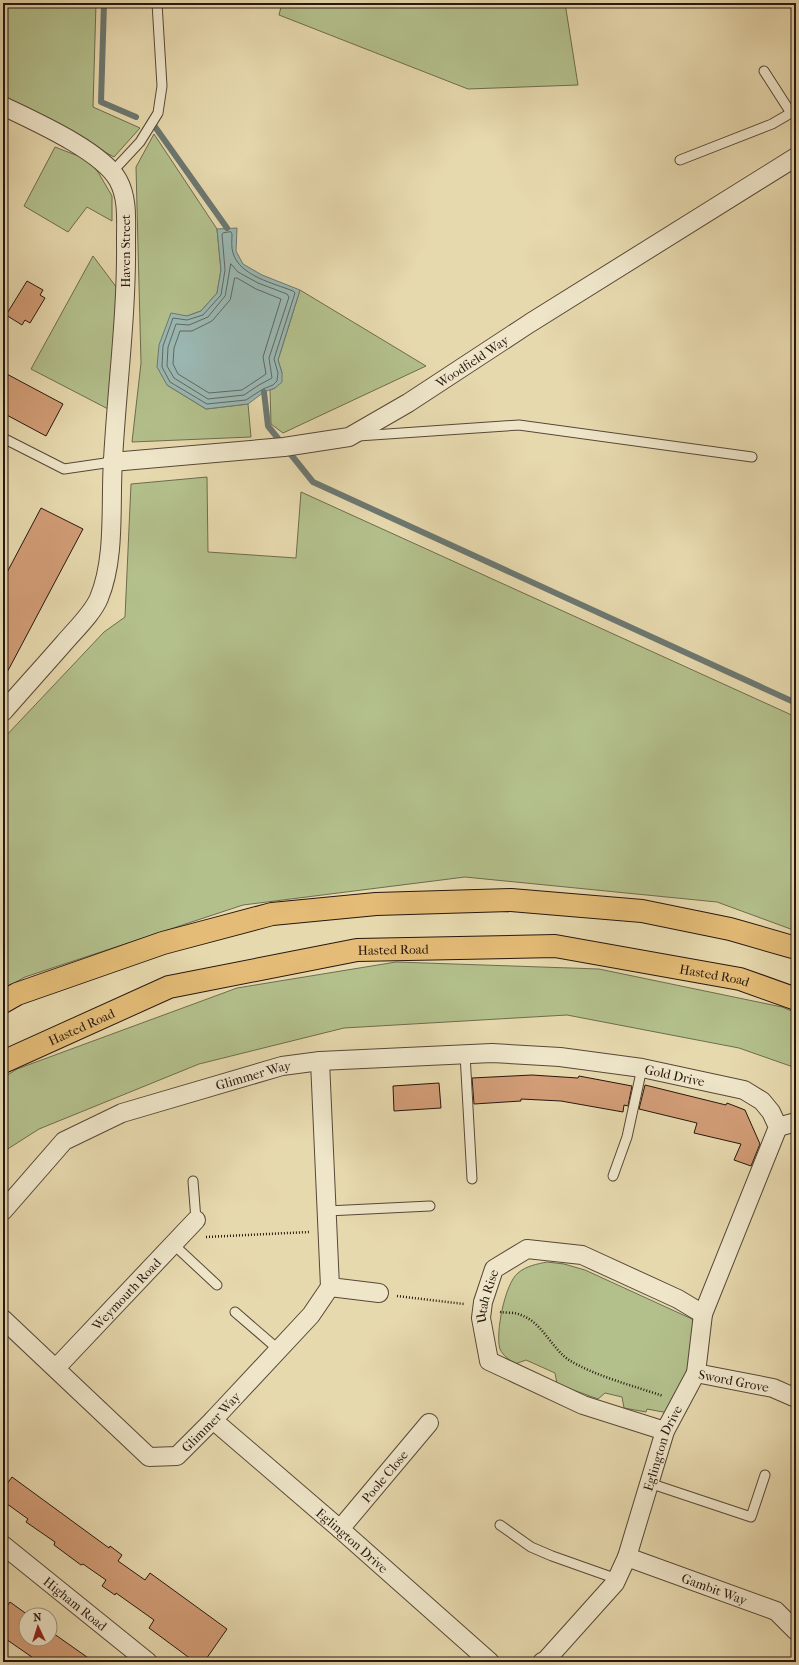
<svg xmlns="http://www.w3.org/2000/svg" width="799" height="1665" font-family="'IM FELL French Canon',serif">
<rect width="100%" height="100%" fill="#e7d9ae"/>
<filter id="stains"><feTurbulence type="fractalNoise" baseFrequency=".005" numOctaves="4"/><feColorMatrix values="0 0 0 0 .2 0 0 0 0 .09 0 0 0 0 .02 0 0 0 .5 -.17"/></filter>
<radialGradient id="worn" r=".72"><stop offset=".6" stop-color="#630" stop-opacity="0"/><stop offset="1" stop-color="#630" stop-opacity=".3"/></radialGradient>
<g fill="#b3c08c" stroke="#6d6c4e">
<path d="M 3,3 L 96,3 L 93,107 L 140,128 L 114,157 L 3,97 Z"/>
<path d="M 282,3 L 565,3 L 578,85 L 468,89 L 279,15 Z"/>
<path d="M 154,134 L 217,229 L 221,270 L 217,293 L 201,311 L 187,316 L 167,385 L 206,409 L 248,404 L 251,437 L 132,442 L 141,363 L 136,167 Z"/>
<path d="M 55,147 L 86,159 L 98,172 L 112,196 L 112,221 L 87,207 L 68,232 L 24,206 Z"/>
<path d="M 93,256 L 117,288 L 112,411 L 31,369 Z"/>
<path d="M 300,290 L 426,366 L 283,433 L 271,424 L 270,390 L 275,388 L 282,373 L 278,360 Z"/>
<path d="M 207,477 L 208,552 L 296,558 L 301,492 L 796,717 L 796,931 L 717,902 L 465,877 L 243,905 L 25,977 L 3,989 L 3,739 L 104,632 L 125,617 L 131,484 Z"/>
<path d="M 396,962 L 599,969 L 782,1007 L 796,1013 L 796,1068 L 739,1048 L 567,1015 L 344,1028 L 199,1064 L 39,1129 L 3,1152 L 3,1078 L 17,1069 L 237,988 Z"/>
<path d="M 547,1262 L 564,1264 L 585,1270 L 692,1319 L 696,1326 L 691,1374 L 672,1411 L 663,1412 L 647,1409 L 646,1412 L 624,1408 L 622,1397 L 605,1393 L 598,1399 L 557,1384 L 555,1373 L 526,1360 L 515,1364 C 510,1360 503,1356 500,1349 C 495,1334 505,1283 518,1273 C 526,1266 537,1264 547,1262 Z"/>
</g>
<path fill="#9ab8b3" stroke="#6c7871" d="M 237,228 L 236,251 L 243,264 L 262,275 L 300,290 L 278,360 L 282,373 L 282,382 L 275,388 L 264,392 L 248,404 L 206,409 L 167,385 L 157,367 L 159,345 L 171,313 L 187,316 L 201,311 L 217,293 L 221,270 L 217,229 Z"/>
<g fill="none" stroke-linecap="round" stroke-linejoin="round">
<g stroke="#606861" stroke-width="1">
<path d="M 231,232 L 232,234 C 232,240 231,247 233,253 C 240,276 273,283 293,291 L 295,293 L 274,359 L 278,373 L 277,381 L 273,385 L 263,389 L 246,400 L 207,404 L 170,382 L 162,367 L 163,346 L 173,318 L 187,320 L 203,315 L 221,295 L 225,270 L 222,234 L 223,233 Z"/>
<path d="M 231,264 L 238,272 L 258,283 L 287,294 L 289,297 L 269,358 L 272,378 L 259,385 L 244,395 L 208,399 L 174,378 L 167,366 L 168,347 L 176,324 L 189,325 L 208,317 L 225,296 Z"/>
<path d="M 235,278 L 237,278 L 256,289 L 281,299 L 263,357 L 266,374 L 242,390 L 209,393 L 178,374 L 173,364 L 174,348 L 180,331 L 192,331 L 212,321 L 230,300 Z"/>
</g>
<g stroke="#6c7871" stroke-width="6">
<path d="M 104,3 L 101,102 L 136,117"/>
<path d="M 153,124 L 227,228"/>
<path d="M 264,392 L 268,426 L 313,482 L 796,703"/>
</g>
</g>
<g fill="#d29d77" stroke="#27170f">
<path d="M 27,281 L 43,290 L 40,295 L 45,298 L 30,323 L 25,320 L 22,325 L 6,315 Z"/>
<path d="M 3,372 L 63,404 L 46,436 L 3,413 Z"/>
<path d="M 41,508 L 83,529 L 3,680 L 3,580 Z"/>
<path d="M 532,1075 L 578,1078 L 579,1076 L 632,1086 L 628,1106 L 624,1105 L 623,1112 L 561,1101 L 521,1099 L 521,1101 L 474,1104 L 472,1078 Z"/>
<path d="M 439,1083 L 441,1108 L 394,1111 L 393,1086 Z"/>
<path d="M 645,1085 L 726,1105 L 727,1103 L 745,1110 L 760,1144 L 751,1166 L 734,1160 L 741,1144 L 694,1133 L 697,1123 L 639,1109 Z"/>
<path d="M 12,1477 L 109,1548 L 110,1546 L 122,1555 L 118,1561 L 145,1580 L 150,1573 L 227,1629 L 204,1662 L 195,1662 L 149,1628 L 154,1620 L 116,1593 L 115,1595 L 102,1586 L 106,1580 L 83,1564 L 81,1565 L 54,1545 L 55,1542 L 26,1522 L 28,1519 L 3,1501 L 3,1489 Z"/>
<path d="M 10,1602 L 28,1615 L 26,1615 L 26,1639 L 50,1639 L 50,1631 L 94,1662 L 39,1662 L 3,1637 L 3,1612 Z"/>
</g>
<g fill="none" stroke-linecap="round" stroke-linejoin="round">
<defs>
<g id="service">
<path d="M 764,71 L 791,113"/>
<path d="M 680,160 L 772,124 L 796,110"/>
<path d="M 113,171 L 140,142 L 158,113 L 162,86 L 157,3"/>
<path d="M 358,436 L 519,425 L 752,457"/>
<path d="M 3,438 L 64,469 L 112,462"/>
<path d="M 465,1054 L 472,1179"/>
<path d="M 613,1176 L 627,1137 L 642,1068"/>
<path d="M 193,1181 L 196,1220"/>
<path d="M 327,1211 L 430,1206"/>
<path d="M 173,1244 L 217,1285"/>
<path d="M 235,1312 L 279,1350"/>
<path d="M 649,1483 L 751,1517 L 765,1475"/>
<path d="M 500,1525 L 531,1547 L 552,1556 L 617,1579"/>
</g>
<g id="minor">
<path d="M 3,106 C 34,121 102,151 118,180 C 128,198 126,220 126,240 C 127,314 117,386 113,460 C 110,504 116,557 99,598 C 93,613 75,630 64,643 C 44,666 23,689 3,712"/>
<path id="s1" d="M 112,462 L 284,447 L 349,437 L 408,403 L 530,323 L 796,157"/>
<path d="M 320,1061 L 330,1287 L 379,1293"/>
<path d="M 778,1127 L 796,1122"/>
<path id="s2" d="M 3,1211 L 64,1141 L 122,1113 L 282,1066 L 320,1061 L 492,1053 L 560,1057 L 642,1068 L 744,1090 L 762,1101 L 771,1112 L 778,1127 L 703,1314 L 696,1373 L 773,1388 L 796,1398"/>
<path id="s3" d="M 3,1319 L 149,1457 L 177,1456 L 213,1420 L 311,1315 L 330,1287"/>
<path id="s4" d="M 56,1368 L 196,1220"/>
<path id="s5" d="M 213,1420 L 340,1529 L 490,1662"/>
<path id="s6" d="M 665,1431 L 583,1405 L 489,1361 L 481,1318 L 483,1302 L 494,1269 L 527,1249 L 582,1255 L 678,1299 L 703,1314"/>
<path id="s7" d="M 340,1529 L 429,1423"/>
<path id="s8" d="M 3,1545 L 148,1662"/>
<path id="s9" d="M 627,1557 L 776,1611 L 796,1631"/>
<path id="s10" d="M 542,1662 L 546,1660 L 615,1583 L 627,1557 L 665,1431 L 696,1373"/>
</g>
<g id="primary">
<path d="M 3,1002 L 17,994 L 163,943 L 272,914 L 376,904 L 511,900 L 642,911 L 730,929 L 796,948"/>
<path id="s11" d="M 3,1062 L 169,987 L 357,950 L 555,946 L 740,979 L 796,999"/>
</g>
</defs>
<use href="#service" stroke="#574837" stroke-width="11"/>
<use href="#minor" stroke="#574837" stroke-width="20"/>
<use href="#primary" stroke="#27170f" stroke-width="24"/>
<g stroke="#27170f" stroke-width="2.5" stroke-dasharray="1 2" stroke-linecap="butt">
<path d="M 206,1237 L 309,1232"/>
<path d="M 397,1296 L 464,1304"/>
<path d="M 500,1312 C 506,1313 515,1312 521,1315 C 543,1323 551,1348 569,1360 C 595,1376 634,1386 663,1396"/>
</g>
<use href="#service" stroke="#efe6ca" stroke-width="9"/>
<use href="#minor" stroke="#efe6ca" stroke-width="18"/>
<use href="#primary" stroke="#e4bc77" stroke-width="22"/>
</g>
<g text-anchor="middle" stroke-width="3.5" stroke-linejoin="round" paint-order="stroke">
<g font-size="13" fill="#27170f" stroke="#efe6ca">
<text transform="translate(125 251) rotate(-90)" y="5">Haven Street</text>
<text dy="5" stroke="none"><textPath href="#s1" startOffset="383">Woodfield Way</textPath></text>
<text dy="5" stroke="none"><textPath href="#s11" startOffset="410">Hasted Road</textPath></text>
<text dy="5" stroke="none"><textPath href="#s11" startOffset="734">Hasted Road</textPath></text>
<text dy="5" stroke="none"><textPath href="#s11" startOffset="86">Hasted Road</textPath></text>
<text dy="5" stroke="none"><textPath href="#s2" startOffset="294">Glimmer Way</textPath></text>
<text dy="5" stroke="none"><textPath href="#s2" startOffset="719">Gold Drive</textPath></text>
<text dy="5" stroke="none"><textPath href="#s4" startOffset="102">Weymouth Road</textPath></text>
<text dy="5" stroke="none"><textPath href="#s6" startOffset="256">Utah Rise</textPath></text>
<text dy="5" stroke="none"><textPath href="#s2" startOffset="1141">Sword Grove</textPath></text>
<text dy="5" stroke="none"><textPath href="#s3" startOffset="277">Glimmer Way</textPath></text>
<text dy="5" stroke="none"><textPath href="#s10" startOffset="251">Eglington Drive</textPath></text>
<text dy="5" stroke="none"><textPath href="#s7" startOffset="69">Poole Close</textPath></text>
<text dy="5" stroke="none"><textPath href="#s5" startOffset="184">Eglington Drive</textPath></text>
<text dy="5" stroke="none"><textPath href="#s9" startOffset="93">Gambit Way</textPath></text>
<text dy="5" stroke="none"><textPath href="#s8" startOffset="93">Higham Road</textPath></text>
</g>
</g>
<rect width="799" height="1665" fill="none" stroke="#e7d9ae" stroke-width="16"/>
<rect x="4" y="4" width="791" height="1657" fill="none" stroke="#27170f" stroke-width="2"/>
<rect x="8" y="8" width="783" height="1649" fill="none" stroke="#27170f"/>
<g transform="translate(38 1627) rotate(356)"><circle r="19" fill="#efe6ca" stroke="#9f937f"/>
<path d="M0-3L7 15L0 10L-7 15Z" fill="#8f2418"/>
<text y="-6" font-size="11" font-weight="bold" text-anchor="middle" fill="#27170f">N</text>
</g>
<rect width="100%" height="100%" filter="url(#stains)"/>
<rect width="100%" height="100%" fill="url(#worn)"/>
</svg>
